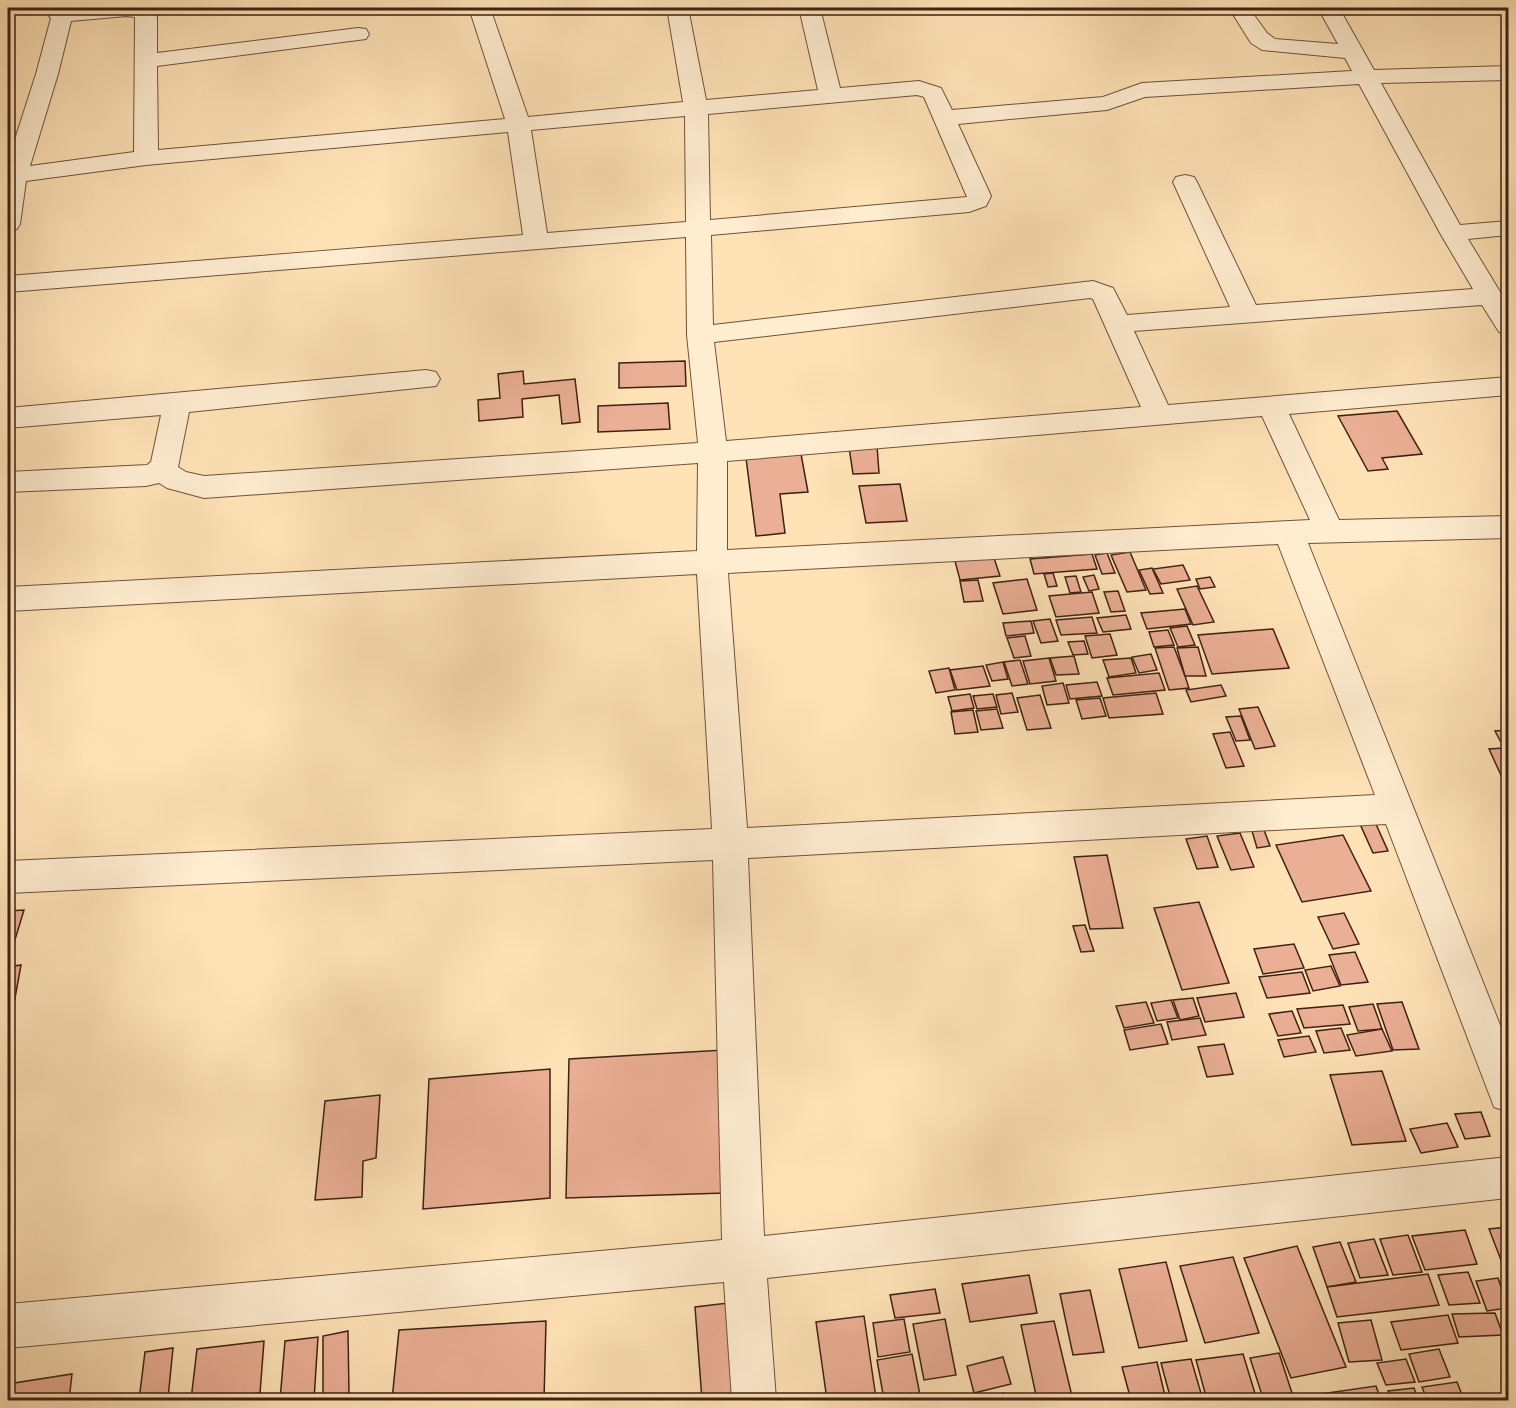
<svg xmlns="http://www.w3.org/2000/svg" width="1516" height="1408" font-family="'Old Standard TT',serif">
<rect width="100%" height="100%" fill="#ffe3b7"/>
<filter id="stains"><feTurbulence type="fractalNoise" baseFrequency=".00333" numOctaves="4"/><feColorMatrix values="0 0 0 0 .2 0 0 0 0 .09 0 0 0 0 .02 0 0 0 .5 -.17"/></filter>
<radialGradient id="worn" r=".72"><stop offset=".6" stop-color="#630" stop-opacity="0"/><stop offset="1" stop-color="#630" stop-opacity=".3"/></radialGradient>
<g fill="#ebaf95" stroke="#3f2112" stroke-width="1.5">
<path d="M 685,361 L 686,386 L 619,388 L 619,363 Z"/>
<path d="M 523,371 L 524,384 L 575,379 L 580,422 L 562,424 L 559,395 L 522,399 L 523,417 L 479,421 L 478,400 L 500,398 L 498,374 Z"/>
<path d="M 668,403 L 670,429 L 598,432 L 598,406 Z"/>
<path d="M 1397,411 L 1422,454 L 1382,458 L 1388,469 L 1368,471 L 1338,416 Z"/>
<path d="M 877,446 L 879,473 L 853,474 L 849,447 Z"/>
<path d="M 801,454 L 808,492 L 780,494 L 785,533 L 756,536 L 746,458 Z"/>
<path d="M 900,484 L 907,521 L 866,523 L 859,486 Z"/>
<path d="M 1130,552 L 1146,590 L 1127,592 L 1111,555 Z"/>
<path d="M 1107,553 L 1115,573 L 1102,574 L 1095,555 Z"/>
<path d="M 1092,554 L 1097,569 L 1034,574 L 1030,559 Z"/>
<path d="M 994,558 L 1000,576 L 960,580 L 955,561 Z"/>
<path d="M 1183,565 L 1190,580 L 1161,584 L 1153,569 Z"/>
<path d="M 1152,568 L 1163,593 L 1150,594 L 1139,570 Z"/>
<path d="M 1053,573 L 1057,586 L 1048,587 L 1044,574 Z"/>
<path d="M 1094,575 L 1099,589 L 1089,591 L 1083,577 Z"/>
<path d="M 1076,576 L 1081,592 L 1070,593 L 1065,577 Z"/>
<path d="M 1210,577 L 1215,587 L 1200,589 L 1196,579 Z"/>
<path d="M 1027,579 L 1037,610 L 1003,614 L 993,583 Z"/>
<path d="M 978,580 L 983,601 L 964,602 L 960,581 Z"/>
<path d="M 1197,586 L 1214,622 L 1193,625 L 1177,589 Z"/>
<path d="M 1118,591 L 1125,611 L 1111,612 L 1104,592 Z"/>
<path d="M 1092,592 L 1099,613 L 1056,617 L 1049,596 Z"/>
<path d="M 1185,609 L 1191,624 L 1147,629 L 1141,613 Z"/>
<path d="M 1126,615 L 1131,629 L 1103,632 L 1097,618 Z"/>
<path d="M 1092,617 L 1097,633 L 1061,635 L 1056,620 Z"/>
<path d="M 1050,619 L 1058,641 L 1041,643 L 1033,621 Z"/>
<path d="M 1031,621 L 1034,633 L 1006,636 L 1003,623 Z"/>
<path d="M 1187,626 L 1195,645 L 1178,647 L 1170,628 Z"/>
<path d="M 1273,629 L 1289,668 L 1212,674 L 1198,635 Z"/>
<path d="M 1168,630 L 1174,645 L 1154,647 L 1149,632 Z"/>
<path d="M 1110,634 L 1117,655 L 1092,658 L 1085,636 Z"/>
<path d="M 1025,636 L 1031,656 L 1014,658 L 1007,638 Z"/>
<path d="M 1084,641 L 1088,654 L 1073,655 L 1068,642 Z"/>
<path d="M 1174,647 L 1185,676 L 1189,688 L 1169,690 L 1155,648 Z"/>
<path d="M 1198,647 L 1206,676 L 1185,676 L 1177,648 Z"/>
<path d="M 1151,654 L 1157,670 L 1139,673 L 1132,657 Z"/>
<path d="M 1074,656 L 1079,674 L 1056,675 L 1050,658 Z"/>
<path d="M 1049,658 L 1056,681 L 1030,684 L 1023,661 Z"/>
<path d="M 1131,658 L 1136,673 L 1109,677 L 1103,660 Z"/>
<path d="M 1020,660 L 1028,684 L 1012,686 L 1004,662 Z"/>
<path d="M 1003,662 L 1008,679 L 992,681 L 986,665 Z"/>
<path d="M 983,666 L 990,686 L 957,690 L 950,670 Z"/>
<path d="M 949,668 L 955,690 L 936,693 L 929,671 Z"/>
<path d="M 1159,673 L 1165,690 L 1113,695 L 1107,678 Z"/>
<path d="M 1097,682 L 1102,696 L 1070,699 L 1066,685 Z"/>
<path d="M 1063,683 L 1069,703 L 1047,705 L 1042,686 Z"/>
<path d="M 1221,685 L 1226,696 L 1191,702 L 1186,690 Z"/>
<path d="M 1012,693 L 1018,712 L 1001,714 L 996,695 Z"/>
<path d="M 1156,693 L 1163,714 L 1109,718 L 1103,698 Z"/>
<path d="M 970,694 L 974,708 L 952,711 L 948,697 Z"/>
<path d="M 993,694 L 997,707 L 977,709 L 973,696 Z"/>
<path d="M 1040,695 L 1051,728 L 1027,730 L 1017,698 Z"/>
<path d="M 1100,698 L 1106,716 L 1082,719 L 1076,700 Z"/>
<path d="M 1258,707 L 1275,746 L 1255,749 L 1239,709 Z"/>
<path d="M 997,709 L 1003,728 L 981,730 L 976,711 Z"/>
<path d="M 973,710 L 978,732 L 955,734 L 951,712 Z"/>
<path d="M 1241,716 L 1250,740 L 1236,741 L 1226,717 Z"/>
<path d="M 1508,730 L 1508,786 L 1506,786 L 1489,749 L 1504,748 L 1495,731 Z"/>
<path d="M 1230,732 L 1244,766 L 1226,768 L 1213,734 Z"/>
<path d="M 1375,822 L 1388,851 L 1373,853 L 1360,824 Z"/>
<path d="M 1264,830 L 1270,846 L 1257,848 L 1252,831 Z"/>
<path d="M 1240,833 L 1254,867 L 1231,870 L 1217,836 Z"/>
<path d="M 1343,835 L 1371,891 L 1302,902 L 1276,845 Z"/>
<path d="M 1207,836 L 1218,867 L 1197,869 L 1186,839 Z"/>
<path d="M 1107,855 L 1123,928 L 1090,929 L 1074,857 Z"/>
<path d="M 1199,902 L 1229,983 L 1182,990 L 1154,908 Z"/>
<path d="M 24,910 L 14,943 L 8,943 L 8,911 Z"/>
<path d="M 1344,913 L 1359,944 L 1333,949 L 1318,917 Z"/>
<path d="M 1085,925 L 1094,951 L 1081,952 L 1073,926 Z"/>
<path d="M 1294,944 L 1304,968 L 1263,974 L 1254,949 Z"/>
<path d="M 1355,952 L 1368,982 L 1341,985 L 1329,955 Z"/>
<path d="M 21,965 L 11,1020 L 8,1020 L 8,967 Z"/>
<path d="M 1331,966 L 1340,986 L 1313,991 L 1305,970 Z"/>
<path d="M 1302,972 L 1310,993 L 1267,998 L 1259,977 Z"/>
<path d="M 1236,993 L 1244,1017 L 1205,1022 L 1197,998 Z"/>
<path d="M 1193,998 L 1199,1016 L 1180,1020 L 1173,1000 Z"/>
<path d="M 1171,1000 L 1178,1018 L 1157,1021 L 1151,1003 Z"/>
<path d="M 1146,1002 L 1154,1023 L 1124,1028 L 1116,1006 Z"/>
<path d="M 1402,1002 L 1419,1049 L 1393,1050 L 1377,1004 Z"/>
<path d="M 1373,1004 L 1382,1029 L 1358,1031 L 1349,1007 Z"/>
<path d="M 1343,1005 L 1350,1024 L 1304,1028 L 1297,1009 Z"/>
<path d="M 1292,1011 L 1301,1033 L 1278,1036 L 1269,1014 Z"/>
<path d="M 1200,1018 L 1206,1035 L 1172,1040 L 1167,1022 Z"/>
<path d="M 1161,1024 L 1168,1044 L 1130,1050 L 1124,1030 Z"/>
<path d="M 1341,1028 L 1350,1050 L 1324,1053 L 1316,1031 Z"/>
<path d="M 1382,1029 L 1392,1051 L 1356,1056 L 1347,1035 Z"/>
<path d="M 1309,1036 L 1316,1052 L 1284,1057 L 1278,1040 Z"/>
<path d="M 1224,1044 L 1233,1074 L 1207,1077 L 1198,1047 Z"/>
<path d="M 724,1050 L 725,1193 L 566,1198 L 569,1059 Z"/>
<path d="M 550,1069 L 550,1198 L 423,1209 L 429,1079 Z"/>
<path d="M 1382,1071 L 1406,1141 L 1352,1145 L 1330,1075 Z"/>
<path d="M 380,1095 L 376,1158 L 363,1161 L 362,1197 L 315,1200 L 325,1101 Z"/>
<path d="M 1481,1112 L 1490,1136 L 1465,1139 L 1455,1114 Z"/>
<path d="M 1447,1123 L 1458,1147 L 1421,1153 L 1410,1129 Z"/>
<path d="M 1508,1227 L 1508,1273 L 1506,1273 L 1489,1229 Z"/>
<path d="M 1465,1230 L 1477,1264 L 1425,1270 L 1412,1236 Z"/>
<path d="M 1408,1235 L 1422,1272 L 1393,1275 L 1380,1239 Z"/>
<path d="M 1374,1239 L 1388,1275 L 1360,1278 L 1348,1243 Z"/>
<path d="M 1340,1242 L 1356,1282 L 1327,1287 L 1313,1247 Z"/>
<path d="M 1297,1246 L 1346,1367 L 1291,1378 L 1244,1258 Z"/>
<path d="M 1233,1257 L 1259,1333 L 1205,1343 L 1180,1266 Z"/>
<path d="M 1166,1262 L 1187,1341 L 1139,1348 L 1119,1269 Z"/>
<path d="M 1468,1272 L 1480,1303 L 1449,1305 L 1438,1275 Z"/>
<path d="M 1428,1274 L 1439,1305 L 1337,1317 L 1327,1287 Z"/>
<path d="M 1029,1275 L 1037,1313 L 970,1322 L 962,1284 Z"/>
<path d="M 1498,1278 L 1508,1308 L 1487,1311 L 1476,1281 Z"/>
<path d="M 935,1289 L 940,1313 L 895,1318 L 890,1295 Z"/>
<path d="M 1090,1290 L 1104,1352 L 1073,1355 L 1060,1294 Z"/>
<path d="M 728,1303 L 736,1400 L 702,1400 L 695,1307 Z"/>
<path d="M 1495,1313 L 1503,1335 L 1459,1337 L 1452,1314 Z"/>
<path d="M 1448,1315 L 1458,1343 L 1401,1350 L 1391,1322 Z"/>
<path d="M 864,1316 L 876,1398 L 827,1400 L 816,1322 Z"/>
<path d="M 904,1319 L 910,1352 L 878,1357 L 873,1323 Z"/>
<path d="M 945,1319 L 956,1375 L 924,1380 L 913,1324 Z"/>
<path d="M 1371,1320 L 1382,1360 L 1349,1362 L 1338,1323 Z"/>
<path d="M 546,1321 L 544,1400 L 392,1400 L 399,1330 Z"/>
<path d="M 1054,1321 L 1072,1396 L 1037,1400 L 1021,1325 Z"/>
<path d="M 348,1331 L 349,1393 L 323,1398 L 323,1336 Z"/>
<path d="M 318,1337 L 314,1400 L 280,1400 L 285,1341 Z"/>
<path d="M 264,1341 L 260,1393 L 191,1400 L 197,1349 Z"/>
<path d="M 173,1348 L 168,1398 L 139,1400 L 145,1352 Z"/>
<path d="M 1439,1349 L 1450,1377 L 1419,1382 L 1409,1354 Z"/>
<path d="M 1279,1353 L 1292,1393 L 1263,1398 L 1250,1358 Z"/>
<path d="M 912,1354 L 921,1400 L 884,1400 L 877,1360 Z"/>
<path d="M 1243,1354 L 1257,1400 L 1207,1400 L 1196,1360 Z"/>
<path d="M 1003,1357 L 1011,1384 L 974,1393 L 967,1366 Z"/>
<path d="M 1191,1359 L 1203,1400 L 1171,1400 L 1161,1363 Z"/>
<path d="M 1406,1359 L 1415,1382 L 1386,1385 L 1377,1363 Z"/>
<path d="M 1157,1362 L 1166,1400 L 1131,1400 L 1122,1367 Z"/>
<path d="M 72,1374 L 69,1400 L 8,1400 L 8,1384 Z"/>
<path d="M 1457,1382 L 1464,1400 L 1427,1400 L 1422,1387 Z"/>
<path d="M 1376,1386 L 1381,1400 L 1308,1400 L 1306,1396 Z"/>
<path d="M 1414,1388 L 1418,1400 L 1392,1400 L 1388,1391 Z"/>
<path d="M 1004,1393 L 1005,1400 L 980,1400 L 980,1398 Z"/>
<path d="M 1114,1394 L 1116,1400 L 1080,1400 L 1079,1398 Z"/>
</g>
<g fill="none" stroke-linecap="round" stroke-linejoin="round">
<defs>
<path id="minor" d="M 53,8 L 150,8 L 157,17 L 157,53 L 358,28 L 366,29 L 369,34 L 366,39 L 358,40 L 157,66 L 158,150 L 505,119 L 469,8 L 490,8 L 528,117 L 683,102 L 667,8 L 688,8 L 706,100 L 818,90 L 799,8 L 820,8 L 840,88 L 919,81 L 941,88 L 952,110 L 1103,97 L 1142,83 L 1352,71 L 1345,58 L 1262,50 L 1251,43 L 1229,8 L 1249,8 L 1267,33 L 1275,39 L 1338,44 L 1318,8 L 1339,8 L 1374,70 L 1508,66 L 1508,80 L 1381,83 L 1460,225 L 1508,221 L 1508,235 L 1468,239 L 1508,305 L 1508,335 L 1499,332 L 1482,305 L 1134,331 L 1168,405 L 1508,377 L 1508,395 L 1289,414 L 1339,520 L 1508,516 L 1508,538 L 1308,543 L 1508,1045 L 1508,1112 L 1494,1107 L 1386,824 L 748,858 L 764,1236 L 1508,1157 L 1508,1198 L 767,1278 L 776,1400 L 732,1400 L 724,1282 L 8,1348 L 8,1304 L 722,1240 L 713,860 L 8,893 L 8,861 L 712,829 L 697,574 L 8,611 L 8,587 L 697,551 L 698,463 L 204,498 L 167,488 L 159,483 L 146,486 L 8,492 L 8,472 L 147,465 L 151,462 L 161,415 L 8,428 L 8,408 L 426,370 L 436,372 L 440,379 L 436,386 L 189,412 L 178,467 L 186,472 L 204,476 L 698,443 L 687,335 L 686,237 L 8,292 L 8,276 L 523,235 L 508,132 L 146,165 L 26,181 L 20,224 L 17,229 L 8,231 L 8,161 L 36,74 L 51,18 L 49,16 ZM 126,16 L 135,17 L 134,152 L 30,166 L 58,74 L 71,21 ZM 1359,84 L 1440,233 L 1473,289 L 1256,305 L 1197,182 L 1194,177 L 1185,175 L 1176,177 L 1173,182 L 1230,307 L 1127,315 L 1113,288 L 1093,281 L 713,325 L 711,235 L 969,212 L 986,206 L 991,196 L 958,124 L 1107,110 L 1145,97 ZM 917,95 L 924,97 L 967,197 L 710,220 L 708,114 ZM 685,116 L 686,222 L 547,233 L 531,130 ZM 1090,298 L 1093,299 L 1141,407 L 726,441 L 714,342 ZM 1262,416 L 1310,520 L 727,550 L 727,461 ZM 1278,544 L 1375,795 L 747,828 L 728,573 Z"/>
</defs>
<use href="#minor" stroke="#6f523b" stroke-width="2"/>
<use href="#minor" fill="#ffedd0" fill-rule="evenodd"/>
</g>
<rect width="1516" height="1408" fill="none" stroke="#ffe3b7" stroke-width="30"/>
<rect x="9" y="9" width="1498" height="1390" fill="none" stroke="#3f2112" stroke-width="3"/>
<rect x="15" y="15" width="1486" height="1378" fill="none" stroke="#3f2112" stroke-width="1.5"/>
<rect width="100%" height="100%" filter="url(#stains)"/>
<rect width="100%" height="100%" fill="url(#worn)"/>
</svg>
